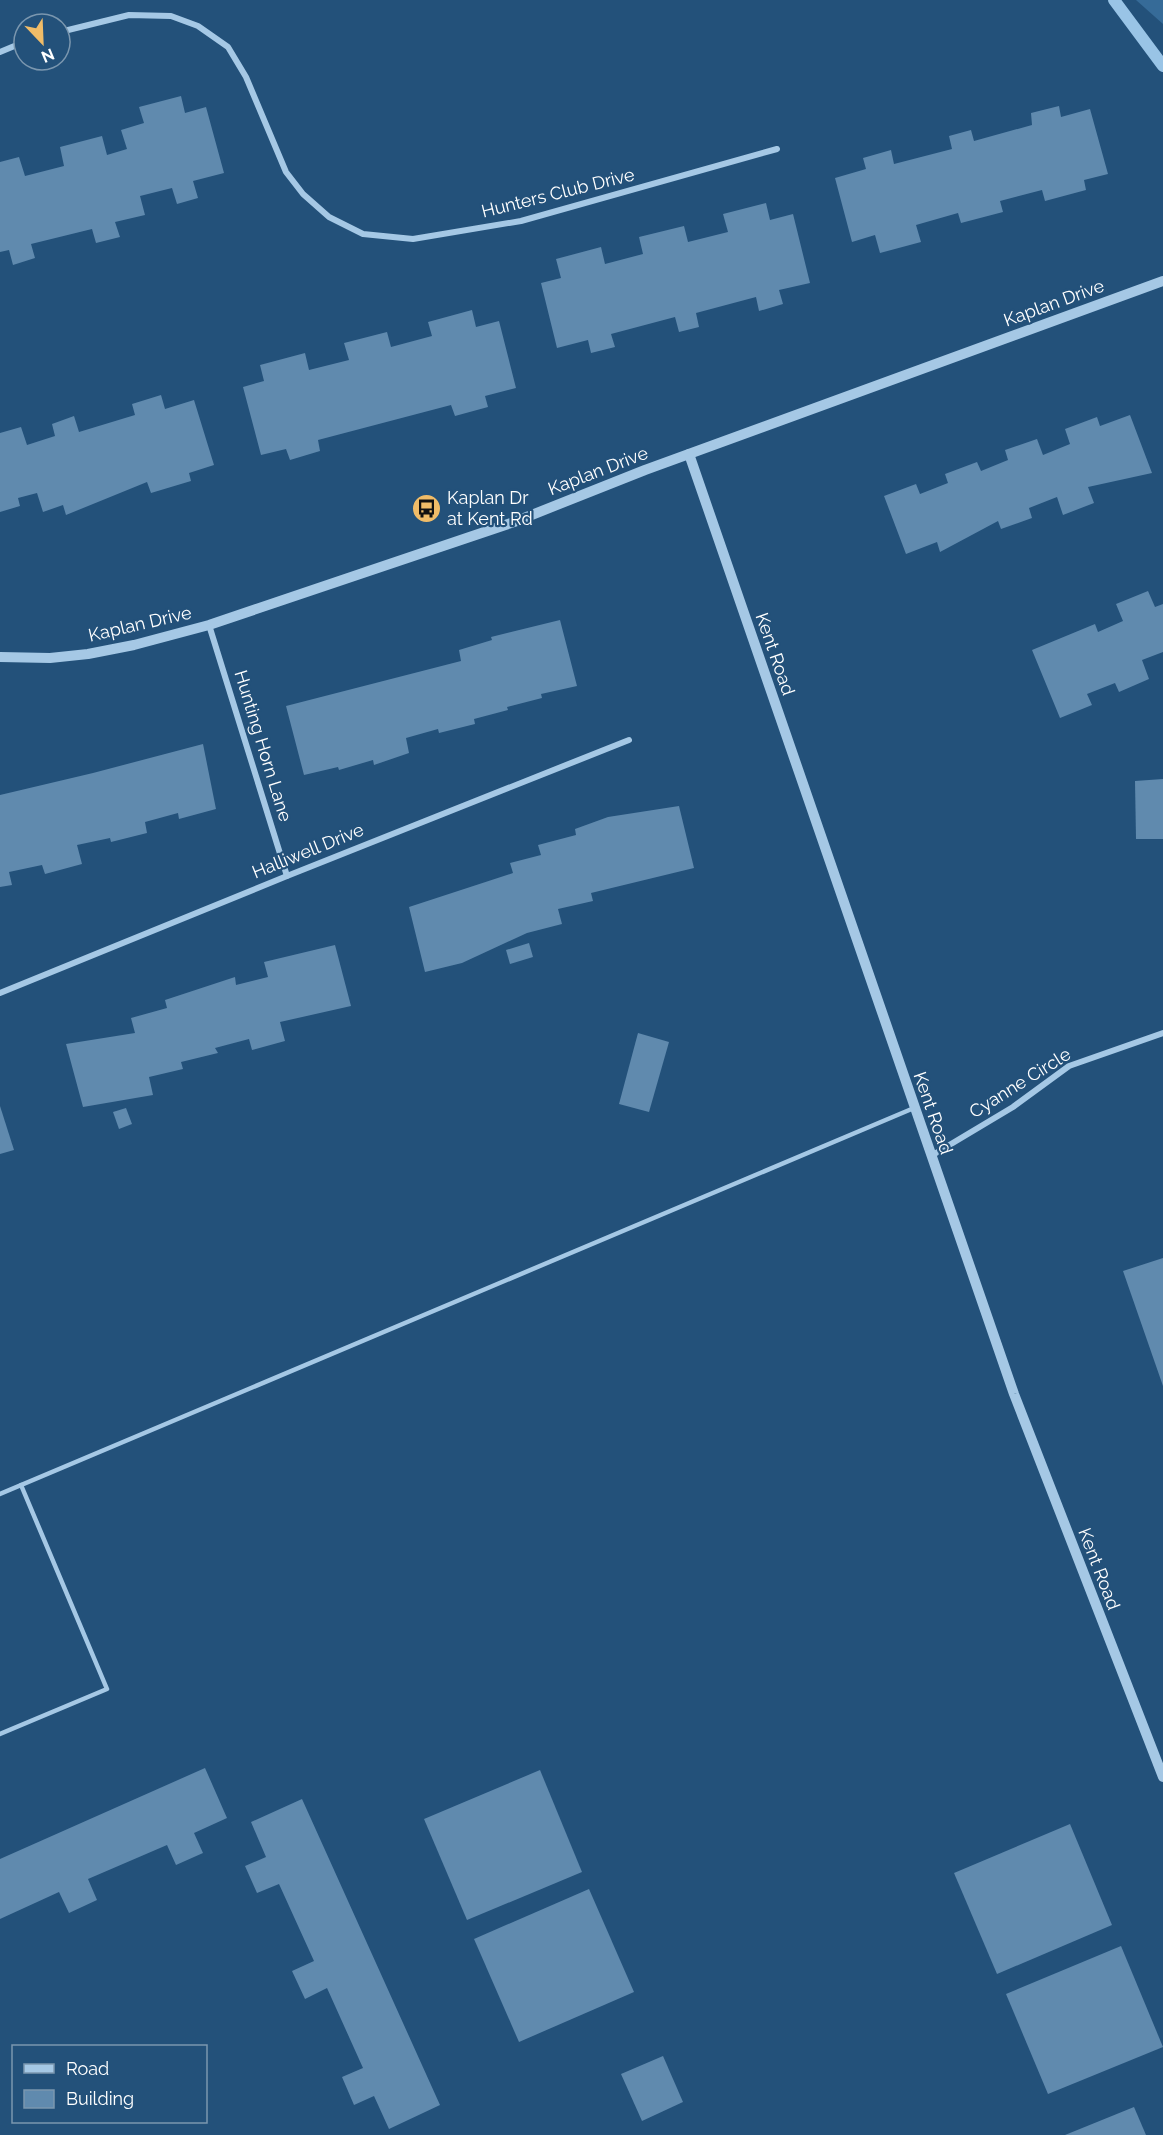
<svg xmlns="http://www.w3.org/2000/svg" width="1163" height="2135" font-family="Raleway,sans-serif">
<rect width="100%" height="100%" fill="#23517a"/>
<path fill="#366b98" d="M 1136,0 L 1163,0 L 1163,24 Z"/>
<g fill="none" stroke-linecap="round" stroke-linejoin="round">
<path stroke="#99c4e6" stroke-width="12" d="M 1114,0 L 1163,66"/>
</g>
<g fill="#608aae">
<path d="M 181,96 L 185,113 L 206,107 L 224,173 L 193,181 L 198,198 L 177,204 L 172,188 L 140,196 L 145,215 L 115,222 L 120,237 L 96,243 L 92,229 L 31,244 L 35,258 L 13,265 L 9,250 L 0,252 L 0,162 L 19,157 L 25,176 L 64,166 L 60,147 L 102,136 L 107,155 L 127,149 L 121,130 L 144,123 L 139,107 Z"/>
<path d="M 1059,106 L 1061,117 L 1090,109 L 1108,174 L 1084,180 L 1086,190 L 1045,201 L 1042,190 L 1000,201 L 1003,212 L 961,223 L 958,213 L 916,225 L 921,242 L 880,253 L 875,235 L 852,242 L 835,178 L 866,169 L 863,158 L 891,150 L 894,164 L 952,149 L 949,136 L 971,130 L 974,141 L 1032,125 L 1031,113 Z"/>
<path d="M 766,203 L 770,220 L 793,214 L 810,283 L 779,290 L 783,304 L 759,311 L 756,297 L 696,313 L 699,327 L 679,332 L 675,317 L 611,334 L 615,347 L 591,353 L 588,340 L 557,348 L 541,283 L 561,278 L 556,259 L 601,247 L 605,264 L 643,254 L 639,237 L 684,226 L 688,242 L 728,232 L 723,214 Z"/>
<path d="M 472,310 L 476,327 L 499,321 L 516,388 L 485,396 L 488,407 L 455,416 L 451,405 L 318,440 L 320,451 L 290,460 L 286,449 L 261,455 L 243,387 L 264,381 L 260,365 L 305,353 L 309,370 L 349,360 L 344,343 L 387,332 L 391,347 L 432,336 L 428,322 Z"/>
<path d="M 161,395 L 165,409 L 194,400 L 214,465 L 189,473 L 191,481 L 151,493 L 147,482 L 66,515 L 63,505 L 43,512 L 37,493 L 18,498 L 20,506 L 0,512 L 0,433 L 21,427 L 27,445 L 55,436 L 52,424 L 74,416 L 79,432 L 135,415 L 132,404 Z"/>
<path d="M 1130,415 L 1152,473 L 1088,487 L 1094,503 L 1063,515 L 1057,497 L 1029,508 L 1032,518 L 1001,529 L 998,521 L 940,552 L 937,542 L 906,554 L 884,496 L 916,484 L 920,494 L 948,483 L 945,474 L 977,462 L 981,471 L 1008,460 L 1005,450 L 1037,439 L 1043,455 L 1070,444 L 1065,429 L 1097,417 L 1100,426 Z"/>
<path d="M 1148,591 L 1155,607 L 1163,604 L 1163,652 L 1142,660 L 1149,679 L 1119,692 L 1115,683 L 1087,694 L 1092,705 L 1060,718 L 1032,650 L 1095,624 L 1098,632 L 1123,621 L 1116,604 Z"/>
<path d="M 560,620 L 577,686 L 541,694 L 542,698 L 507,707 L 508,710 L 474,719 L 475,724 L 439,733 L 438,729 L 406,738 L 409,753 L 374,765 L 373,760 L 339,770 L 338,767 L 304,775 L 286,706 L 461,661 L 459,650 L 492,640 L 491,637 Z"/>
<path d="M 203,744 L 216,809 L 179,819 L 178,813 L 145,822 L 147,833 L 111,842 L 110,838 L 77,845 L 82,864 L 45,874 L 42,865 L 9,872 L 12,885 L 0,887 L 0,795 L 93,773 Z"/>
<path d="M 1163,779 L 1163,839 L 1136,839 L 1135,781 Z"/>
<path d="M 679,806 L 694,868 L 591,893 L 593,901 L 558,909 L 562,924 L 527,933 L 462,963 L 425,972 L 409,907 L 513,873 L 510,863 L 541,855 L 538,845 L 576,835 L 575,829 L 608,817 Z"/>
<path d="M 529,943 L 533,957 L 510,964 L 506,950 Z"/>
<path d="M 335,945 L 351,1006 L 280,1022 L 285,1041 L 252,1050 L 249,1039 L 215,1048 L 218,1053 L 181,1062 L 183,1069 L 149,1077 L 153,1095 L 83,1107 L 66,1044 L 135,1033 L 131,1018 L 167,1008 L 165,1000 L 235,977 L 236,985 L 268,977 L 264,962 Z"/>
<path d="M 638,1033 L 669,1042 L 649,1112 L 619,1104 Z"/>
<path d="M 0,1106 L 14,1150 L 0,1154 Z"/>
<path d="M 126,1108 L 132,1124 L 119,1129 L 113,1112 Z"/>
<path d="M 1163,1258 L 1163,1386 L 1123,1271 Z"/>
<path d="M 205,1768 L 227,1818 L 194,1833 L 203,1853 L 176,1865 L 167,1845 L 88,1879 L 97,1900 L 69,1913 L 59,1892 L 0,1919 L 0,1859 Z"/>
<path d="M 540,1770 L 582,1872 L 467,1920 L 424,1819 Z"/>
<path d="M 302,1799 L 440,2105 L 389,2129 L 374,2096 L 354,2105 L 342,2077 L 363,2068 L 327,1988 L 305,1999 L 292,1971 L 314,1961 L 279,1884 L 257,1893 L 245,1866 L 266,1857 L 251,1822 Z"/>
<path d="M 1070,1824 L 1112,1925 L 997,1974 L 954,1873 Z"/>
<path d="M 589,1889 L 634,1992 L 519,2042 L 474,1939 Z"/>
<path d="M 1121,1946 L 1163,2047 L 1048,2094 L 1006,1994 Z"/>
<path d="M 663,2056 L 683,2102 L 642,2121 L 621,2074 Z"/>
<path d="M 1134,2107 L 1146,2135 L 1065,2135 Z"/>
</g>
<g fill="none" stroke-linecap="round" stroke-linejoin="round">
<g stroke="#a5c8e5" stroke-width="4.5">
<path d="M 0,1494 L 914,1108"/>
<path d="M 0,1734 L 107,1689 L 21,1485"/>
</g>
<g stroke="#a5c8e5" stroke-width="6">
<path d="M 60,32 L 129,15 L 171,16 L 198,26 L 228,47 L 246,77 L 286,172 L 303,194 L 329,217 L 363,234 L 413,239 L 521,221 L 777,149"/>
<path d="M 0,52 L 24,42"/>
<path d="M 209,625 L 287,876"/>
<path d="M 0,993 L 287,876 L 629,740"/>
<path d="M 931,1156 L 1013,1107 L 1069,1066 L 1163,1033"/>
</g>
<g stroke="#a5c8e5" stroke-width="10">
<path d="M 689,454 L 1014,1394 L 1163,1777"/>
<path d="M 0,657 L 50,658 L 88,654 L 134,645 L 209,625 L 514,522 L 645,470 L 1163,281"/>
</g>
</g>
<defs>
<symbol id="bus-disc" viewBox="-11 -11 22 22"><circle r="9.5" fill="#f0bc68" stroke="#23517a"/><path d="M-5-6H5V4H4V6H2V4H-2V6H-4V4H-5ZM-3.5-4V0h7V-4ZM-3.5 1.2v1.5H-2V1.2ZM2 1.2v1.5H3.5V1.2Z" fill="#111"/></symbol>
</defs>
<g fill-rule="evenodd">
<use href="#bus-disc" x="410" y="492" width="33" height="33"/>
</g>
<g text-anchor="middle" stroke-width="4.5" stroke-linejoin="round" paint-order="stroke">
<g font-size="18" fill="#fff" stroke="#23517a">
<text transform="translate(558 193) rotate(-14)" y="6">Hunters Club Drive</text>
<text transform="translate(1054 303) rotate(-20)" y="6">Kaplan Drive</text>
<text transform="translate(598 471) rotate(-21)" y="6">Kaplan Drive</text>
<text transform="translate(140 624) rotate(-13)" y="6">Kaplan Drive</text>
<text transform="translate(775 654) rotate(71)" y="6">Kent Road</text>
<text transform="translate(263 746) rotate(73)" y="6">Hunting Horn Lane</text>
<text transform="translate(308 851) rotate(-22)" y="6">Halliwell Drive</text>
<text transform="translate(1020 1083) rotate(-32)" y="6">Cyanne Circle</text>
<text transform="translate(933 1113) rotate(71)" y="6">Kent Road</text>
<text transform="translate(1099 1569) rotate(69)" y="6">Kent Road</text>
</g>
<g font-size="18" fill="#fff" stroke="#23517a" text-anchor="start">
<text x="447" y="504">Kaplan Dr<tspan x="447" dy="21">at Kent Rd</tspan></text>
</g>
</g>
<rect x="12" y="2045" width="195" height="78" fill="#23517a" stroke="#7b97af" stroke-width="1.5"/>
<rect x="24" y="2064" width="30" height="9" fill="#a5c8e5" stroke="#7b97af" stroke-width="1.5"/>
<text x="66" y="2075" font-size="18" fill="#ffffff">Road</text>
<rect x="24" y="2090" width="30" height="18" fill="#608aae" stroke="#7b97af" stroke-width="1.5"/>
<text x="66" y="2105" font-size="18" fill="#ffffff">Building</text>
<g transform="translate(42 42) rotate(157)"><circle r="28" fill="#23517a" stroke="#7b97af" stroke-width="1.5"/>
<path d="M0-4.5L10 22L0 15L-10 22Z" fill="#f0bc68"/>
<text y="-9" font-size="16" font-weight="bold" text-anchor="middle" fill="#ffffff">N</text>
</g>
</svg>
